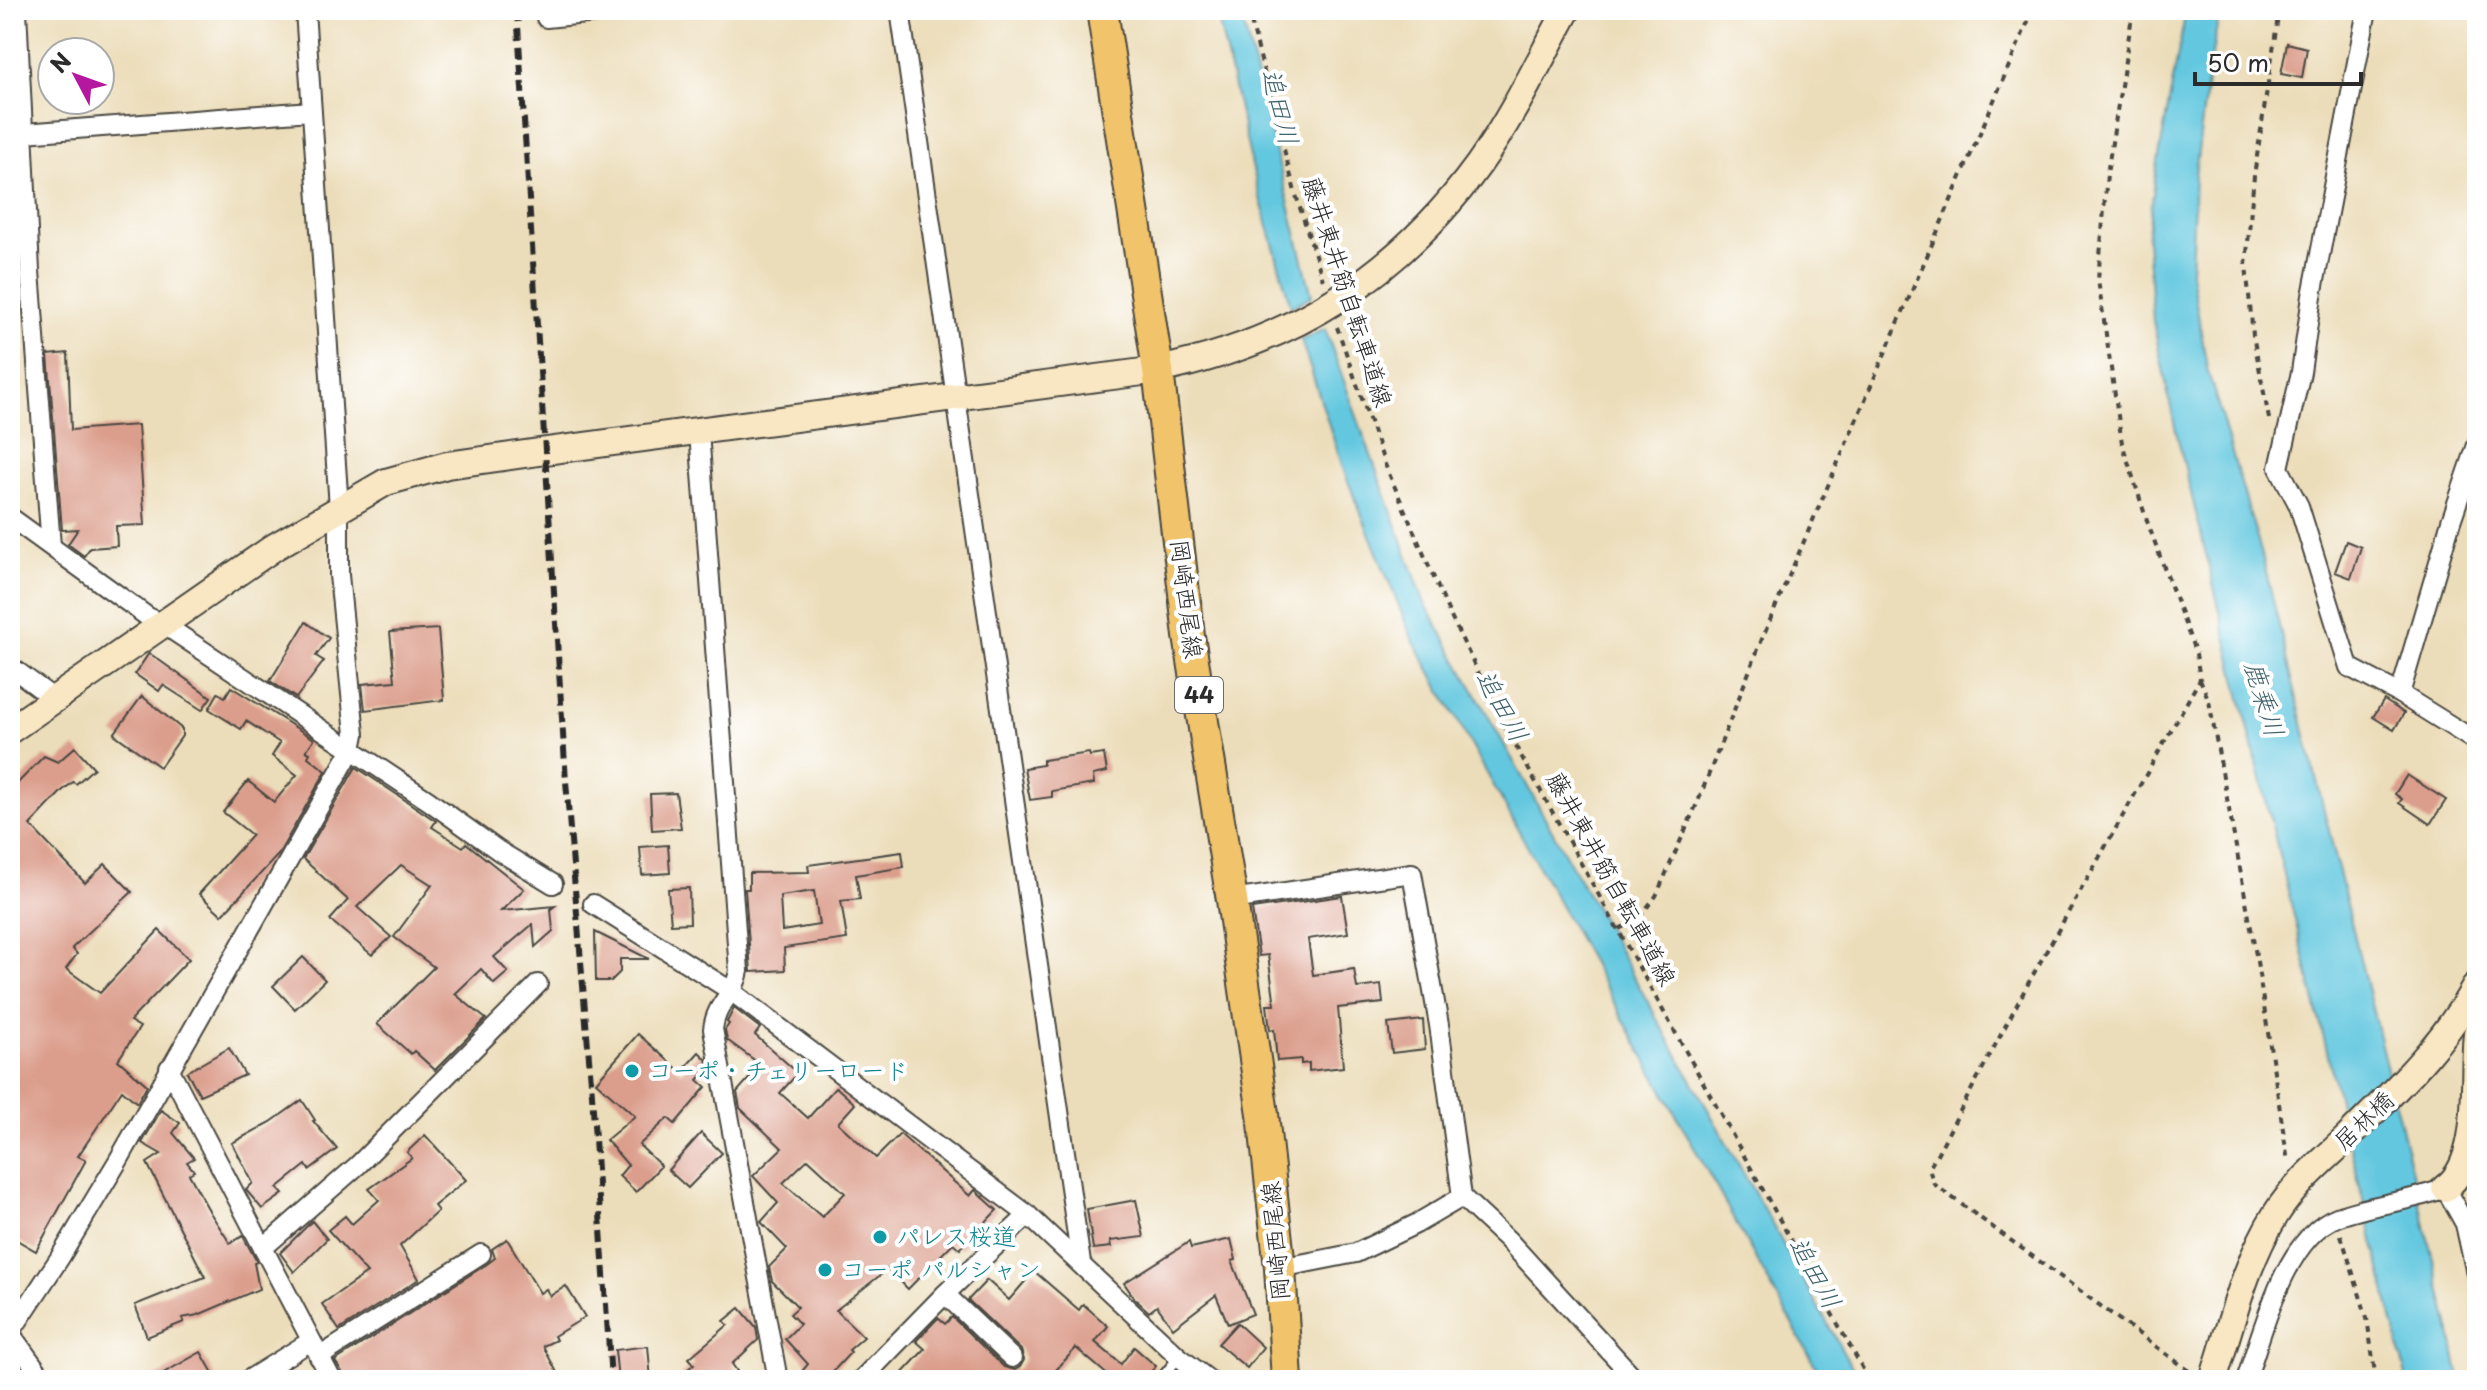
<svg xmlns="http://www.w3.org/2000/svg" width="2487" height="1390" font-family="'Playpen Sans','Klee One',sans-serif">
<rect width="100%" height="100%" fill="#fff"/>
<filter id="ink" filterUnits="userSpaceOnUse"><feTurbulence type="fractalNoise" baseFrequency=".0125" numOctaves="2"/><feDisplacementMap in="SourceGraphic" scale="16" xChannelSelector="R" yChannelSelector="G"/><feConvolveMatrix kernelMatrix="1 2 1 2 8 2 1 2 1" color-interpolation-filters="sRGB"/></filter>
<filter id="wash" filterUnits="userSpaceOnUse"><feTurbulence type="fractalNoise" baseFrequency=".006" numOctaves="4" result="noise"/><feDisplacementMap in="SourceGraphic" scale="32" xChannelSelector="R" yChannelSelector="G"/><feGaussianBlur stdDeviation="1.8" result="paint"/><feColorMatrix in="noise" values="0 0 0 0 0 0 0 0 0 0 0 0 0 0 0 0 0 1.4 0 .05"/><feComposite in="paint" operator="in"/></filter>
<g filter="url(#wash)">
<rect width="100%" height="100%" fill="#ecddba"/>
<g fill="#62c7df" stroke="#467985" stroke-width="2">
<path d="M 1216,10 L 1240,10 L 1312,296 L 1291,307 L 1258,191 Z"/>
<path d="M 2186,10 L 2220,10 L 2207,81 L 2195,175 L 2191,273 L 2207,368 L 2262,555 L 2452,1337 L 2460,1380 L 2407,1380 L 2175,427 L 2153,321 L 2147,239 L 2156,172 Z"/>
<path d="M 1325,329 L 1424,601 L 1859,1380 L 1823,1380 L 1412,638 L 1345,474 L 1301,340 Z"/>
</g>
<g id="blocks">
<g fill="#db9e8c" fill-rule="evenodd">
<path d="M 2287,43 L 2307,48 L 2302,78 L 2281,74 Z"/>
<path d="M 68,353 L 71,430 L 138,425 L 145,525 L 116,526 L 117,546 L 90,548 L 84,556 L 68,544 L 78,529 L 62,530 L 48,355 Z"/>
<path d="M 2346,541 L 2361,547 L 2351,578 L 2335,572 Z"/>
<path d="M 306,622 L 329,638 L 316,656 L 324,661 L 296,698 L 270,681 Z"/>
<path d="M 438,629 L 444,700 L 365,710 L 362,684 L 395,681 L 390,632 Z"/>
<path d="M 149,653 L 211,697 L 202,710 L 163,685 L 159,691 L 135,674 Z"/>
<path d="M 231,687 L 314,739 L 306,751 L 310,753 L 308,757 L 326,771 L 278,855 L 222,915 L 199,894 L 252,835 L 223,812 L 248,781 L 274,802 L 297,775 L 272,756 L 280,743 L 246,721 L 241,729 L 209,709 L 218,693 L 225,697 Z"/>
<path d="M 142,696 L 182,729 L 182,736 L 160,767 L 114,734 Z"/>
<path d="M 2384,700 L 2404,713 L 2394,730 L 2373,717 Z"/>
<path d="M 75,747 L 94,768 L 76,784 L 73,782 L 62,791 L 30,825 L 85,883 L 105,864 L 132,892 L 72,948 L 77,954 L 66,969 L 100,993 L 159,930 L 189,959 L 130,1021 L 140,1027 L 118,1060 L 147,1085 L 137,1103 L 122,1090 L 78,1156 L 86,1160 L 36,1251 L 10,1236 L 10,791 L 44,756 L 58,762 Z"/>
<path d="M 1089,753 L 1090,756 L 1104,754 L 1107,772 L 1093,775 L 1094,784 L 1052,791 L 1052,797 L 1030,800 L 1024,768 L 1043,765 L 1043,760 Z"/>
<path d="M 356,767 L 436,821 L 432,827 L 463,847 L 466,843 L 524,889 L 501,911 L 555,906 L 551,909 L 553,931 L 535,947 L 533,924 L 494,957 L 508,972 L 494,984 L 481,969 L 455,994 L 486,1019 L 435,1070 L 414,1051 L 411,1054 L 377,1024 L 434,967 L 394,937 L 432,885 L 401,865 L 357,907 L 391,937 L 372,955 L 330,920 L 348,900 L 303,859 Z"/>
<path d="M 2407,775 L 2446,800 L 2430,824 L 2399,803 L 2402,799 L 2395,794 Z"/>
<path d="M 676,793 L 681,828 L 652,830 L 650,794 Z"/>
<path d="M 668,845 L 670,873 L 642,875 L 640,847 Z"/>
<path d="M 902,852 L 904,867 L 856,875 L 860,899 L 841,901 L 847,939 L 784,948 L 785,970 L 751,972 L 745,889 L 749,889 L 749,873 L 809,872 L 808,865 ZM 814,891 L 819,925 L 782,931 L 780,896 Z"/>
<path d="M 689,888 L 690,923 L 671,924 L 668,889 Z"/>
<path d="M 1342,896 L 1348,933 L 1308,939 L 1313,975 L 1354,969 L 1357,988 L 1381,985 L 1383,1003 L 1338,1008 L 1343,1067 L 1309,1071 L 1309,1063 L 1301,1064 L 1301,1059 L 1277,1061 L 1274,1029 L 1270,1030 L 1267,1005 L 1275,1005 L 1268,955 L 1259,956 L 1252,909 Z"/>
<path d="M 595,932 L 649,959 L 620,959 L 620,972 L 611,981 L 596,981 Z"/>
<path d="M 303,957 L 325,980 L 295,1009 L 273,986 Z"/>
<path d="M 734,1008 L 760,1028 L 755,1035 L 798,1073 L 780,1093 L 808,1118 L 836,1087 L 855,1104 L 838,1123 L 876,1158 L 900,1134 L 970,1196 L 975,1190 L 997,1210 L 960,1249 L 953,1243 L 908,1289 L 888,1269 L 836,1310 L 864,1337 L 849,1350 L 851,1352 L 825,1380 L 795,1380 L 808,1364 L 785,1339 L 800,1324 L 790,1314 L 798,1307 L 772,1281 L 769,1267 L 787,1249 L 761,1222 L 778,1203 L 753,1176 L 782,1148 L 740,1108 L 737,1092 L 761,1065 L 727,1040 L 725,1030 L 729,1024 L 727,1022 ZM 808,1159 L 845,1193 L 822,1217 L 783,1183 Z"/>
<path d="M 1423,1020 L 1425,1049 L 1392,1053 L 1388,1024 Z"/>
<path d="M 638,1034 L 681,1072 L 699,1052 L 706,1059 L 708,1068 L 698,1080 L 706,1087 L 675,1124 L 668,1118 L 639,1145 L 661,1166 L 636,1192 L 619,1176 L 628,1165 L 606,1140 L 635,1116 L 596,1082 Z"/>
<path d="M 229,1048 L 245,1075 L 200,1095 L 187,1072 Z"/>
<path d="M 302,1100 L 315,1120 L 313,1121 L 337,1149 L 309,1170 L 306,1165 L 277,1188 L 283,1194 L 262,1209 L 246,1190 L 253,1183 L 232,1143 L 271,1122 Z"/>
<path d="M 161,1110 L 180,1123 L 173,1133 L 194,1158 L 187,1162 L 194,1171 L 189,1174 L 211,1214 L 230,1243 L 243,1236 L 257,1262 L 254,1263 L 259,1289 L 198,1315 L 182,1318 L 184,1322 L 147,1337 L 135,1305 L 205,1277 L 147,1163 L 161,1154 L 142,1143 Z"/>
<path d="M 701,1133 L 722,1153 L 688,1188 L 668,1170 Z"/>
<path d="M 425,1135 L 466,1180 L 434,1206 L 438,1211 L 400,1246 L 419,1279 L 339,1330 L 322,1304 L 367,1273 L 328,1230 L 345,1216 L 352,1224 L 379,1200 L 369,1189 L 412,1158 L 407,1152 Z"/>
<path d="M 1136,1200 L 1144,1237 L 1110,1241 L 1111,1247 L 1093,1249 L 1087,1209 Z"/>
<path d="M 312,1221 L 327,1239 L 294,1272 L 280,1253 Z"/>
<path d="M 507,1239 L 540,1293 L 546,1289 L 550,1296 L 566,1286 L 585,1317 L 554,1336 L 556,1340 L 543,1346 L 561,1380 L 347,1380 L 335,1361 L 487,1264 L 495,1258 L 492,1249 Z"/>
<path d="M 1231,1239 L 1236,1260 L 1232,1261 L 1253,1314 L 1228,1324 L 1216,1295 L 1173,1328 L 1157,1306 L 1149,1312 L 1135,1299 L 1124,1283 L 1189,1242 L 1191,1248 Z"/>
<path d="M 1034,1271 L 1079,1310 L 1083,1304 L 1108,1326 L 1095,1342 L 1121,1364 L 1134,1347 L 1156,1366 L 1144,1380 L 1107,1380 L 1110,1377 L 1076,1348 L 1047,1380 L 896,1380 L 925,1349 L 916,1341 L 938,1318 L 945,1324 L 952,1317 L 1004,1367 L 1015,1370 L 1020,1367 L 1024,1360 L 1021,1350 L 968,1300 L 987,1280 L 1009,1300 Z"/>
<path d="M 740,1308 L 756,1327 L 758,1340 L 732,1364 L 737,1371 L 726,1380 L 675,1380 L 694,1364 L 689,1358 L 728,1325 L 724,1321 Z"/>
<path d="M 1237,1323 L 1263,1347 L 1247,1368 L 1218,1344 Z"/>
<path d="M 648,1346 L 651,1380 L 618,1380 L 615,1350 Z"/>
<path d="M 201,1352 L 217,1380 L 151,1380 Z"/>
</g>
</g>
</g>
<g filter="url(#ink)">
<use href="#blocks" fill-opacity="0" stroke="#484640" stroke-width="2"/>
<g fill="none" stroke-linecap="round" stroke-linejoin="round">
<defs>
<path id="lane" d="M 1160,1380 L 1179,1357"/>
<g id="street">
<path d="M 17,10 L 30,271 L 51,546"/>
<path d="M 545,10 L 546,18 L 626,10"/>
<path d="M 900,10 L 1081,1263"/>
<path d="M 2367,10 L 2312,296 L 2301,372 L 2279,468 L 2299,506 L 2349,667 L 2400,694 L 2477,742"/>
<path d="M 11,134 L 311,111"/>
<path d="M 699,432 L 739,971 C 735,995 716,1002 713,1029 L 778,1380"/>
<path d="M 10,517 L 148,617 L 163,624 L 429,801 L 499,851 L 553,884"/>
<path d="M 10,666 L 54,699"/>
<path d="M 2400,694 L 2451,521 L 2477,445"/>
<path d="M 1232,900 L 1412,873 L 1439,1025 L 1462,1197 L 1508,1240 L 1636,1380"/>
<path d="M 593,904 L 731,991 L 1028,1215 L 1179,1357 L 1209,1380"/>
<path d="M 169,1068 L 332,1380"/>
<path d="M 263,1248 L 358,1165 L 538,984"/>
<path d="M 1280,1268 L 1356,1253 L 1416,1224 L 1462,1197"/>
<path d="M 945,1294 L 1012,1358"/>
<path d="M 10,1333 L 59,1259 L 118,1161 L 352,749 L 355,734 L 339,575 L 339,508 L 305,10"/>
<path d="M 10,1333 L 44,1380"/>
<path d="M 319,1357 L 481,1254"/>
<path d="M 248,1380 L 311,1341"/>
<path d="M 861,1380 L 945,1294 L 1028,1215"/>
<path d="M 2246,1380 C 2263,1331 2285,1237 2337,1217 C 2371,1204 2410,1202 2445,1188 L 2465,1224 L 2477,1278"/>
</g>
<g id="secondary">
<path d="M 10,730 L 276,546 L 386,482 L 447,465 L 546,451 L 1158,370 C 1293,342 1398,276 1479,164 C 1513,116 1539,61 1567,10"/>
<path d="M 2445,1188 C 2484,1160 2472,1075 2477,1033"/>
<path d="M 2213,1380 C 2231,1325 2245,1263 2276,1214 C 2294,1185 2323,1161 2347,1138 C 2397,1088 2442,1047 2477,984"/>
</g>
<path id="primary" d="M 1102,10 L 1158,370 L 1189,636 L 1232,900 L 1263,1114 L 1280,1268 L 1287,1380"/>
</defs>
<use href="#lane" stroke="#484640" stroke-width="13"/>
<use href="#street" stroke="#484640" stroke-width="22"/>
<use href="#secondary" stroke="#484640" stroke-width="30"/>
<use href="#primary" stroke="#484640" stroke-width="34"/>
<g stroke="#484640" stroke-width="4" stroke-dasharray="6 6" stroke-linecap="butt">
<path d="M 1248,10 L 1295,192 L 1323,280"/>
<path d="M 2133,10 L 2107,174 L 2098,280 L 2122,443 L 2147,521 L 2196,654 L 2200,679 L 2029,982 L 1929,1169 L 1934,1184 L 1946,1193 L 2191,1372"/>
<path d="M 1337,327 L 1384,462 L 1450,615 L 1505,727 L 1869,1380"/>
<path d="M 2269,419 L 2253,335 L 2246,265 L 2254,176 L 2279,10"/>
<path d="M 2200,679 L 2209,701 L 2256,955 L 2288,1162"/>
<path d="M 1619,929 L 1638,919 L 1656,896 L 1699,799 L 1764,634 L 2033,10"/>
<path d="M 2341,1235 L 2367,1318 L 2376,1380"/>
</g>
<use href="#lane" stroke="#fff" stroke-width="9"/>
<use href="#street" stroke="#fff" stroke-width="18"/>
<use href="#secondary" stroke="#f9e7c3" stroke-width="26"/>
<use href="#primary" stroke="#f1c36a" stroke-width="30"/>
<path stroke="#2b2b2b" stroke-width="6" stroke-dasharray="12 6" stroke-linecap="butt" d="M 517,10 L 566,781 L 592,1094 L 611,1380"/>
</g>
</g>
<g fill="#0f9aa8" stroke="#fff" stroke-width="3">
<circle cx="632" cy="1071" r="8"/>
<circle cx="880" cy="1237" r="8"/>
<circle cx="825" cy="1270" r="8"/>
</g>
<g text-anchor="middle" stroke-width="8" stroke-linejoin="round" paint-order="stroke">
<rect fill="#fff" stroke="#6b6b6b" stroke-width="2" x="1175" y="677" width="48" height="36" rx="6"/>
<g font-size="22" font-weight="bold" fill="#2b2b2b">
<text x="1199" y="703">44</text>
</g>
<g font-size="24" fill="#2b2b2b" stroke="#fff">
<text transform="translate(1347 292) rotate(72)" y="8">藤井東井筋自転車道線</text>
<text transform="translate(1186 599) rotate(83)" y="8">岡崎西尾線</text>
<text transform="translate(1611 879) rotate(61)" y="8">藤井東井筋自転車道線</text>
<text transform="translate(2364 1121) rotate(-44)" y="8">居林橋</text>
<text transform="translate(1276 1241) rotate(-95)" y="8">岡崎西尾線</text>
</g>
<g font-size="24" fill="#0d838f" stroke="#fff" text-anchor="start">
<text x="648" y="1079">コーポ・チェリーロード</text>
<text x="896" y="1245">パレス桜道</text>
<text x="841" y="1278">コーポ パルシャン</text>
</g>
<g font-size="26" font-style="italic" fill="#3e626a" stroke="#fff">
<text transform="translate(1280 107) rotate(76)" y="9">追田川</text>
<text transform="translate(2264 699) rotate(73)" y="9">鹿乗川</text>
<text transform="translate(1502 706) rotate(61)" y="9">追田川</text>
<text transform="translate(1815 1273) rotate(61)" y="9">追田川</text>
</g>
</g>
<rect width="2487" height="1390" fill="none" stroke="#fff" stroke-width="40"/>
<g transform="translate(76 76) rotate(311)"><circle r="38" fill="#ffffff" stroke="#aaaaaa" stroke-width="2"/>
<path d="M0-6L14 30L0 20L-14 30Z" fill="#b5179e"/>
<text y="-12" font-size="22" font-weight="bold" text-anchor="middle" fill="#2b2b2b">N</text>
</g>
<path d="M2195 72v12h166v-12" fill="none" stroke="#2b2b2b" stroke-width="4"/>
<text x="2207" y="72" font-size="24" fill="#2b2b2b" stroke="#ffffff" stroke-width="6" paint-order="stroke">50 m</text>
</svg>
